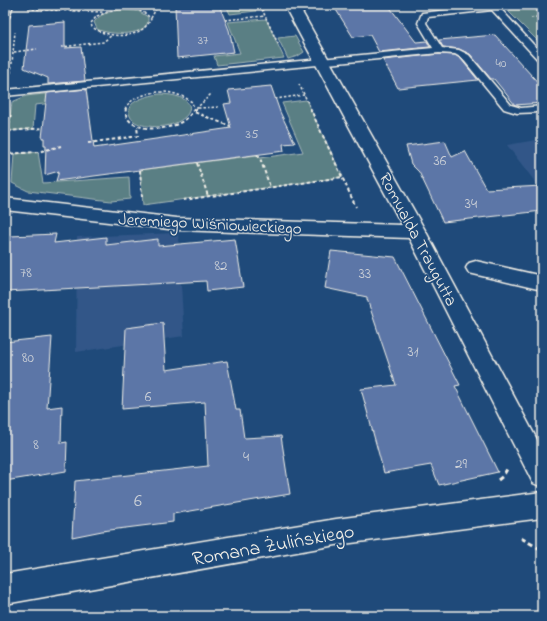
<svg xmlns="http://www.w3.org/2000/svg" width="547" height="621" font-family="'Indie Flower',sans-serif">
<rect width="100%" height="100%" fill="#1f4a7a"/>
<filter id="ink" filterUnits="userSpaceOnUse"><feTurbulence type="fractalNoise" baseFrequency=".025" numOctaves="2"/><feDisplacementMap in="SourceGraphic" scale="8" xChannelSelector="R" yChannelSelector="G"/><feConvolveMatrix kernelMatrix="1 2 1 2 8 2 1 2 1" color-interpolation-filters="sRGB"/></filter>
<g filter="url(#ink)">
<g fill="#315788">
<path d="M 542,139 L 542,191 L 507,145 Z"/>
<path d="M 178,233 L 184,336 L 76,352 L 77,237 Z"/>
</g>
<g fill="#5a7f84" stroke="#a7b8b6">
<path d="M 30,5 L 149,5 L 148,7 L 107,5 L 103,9 L 29,6 Z"/>
<path d="M 226,5 L 253,5 L 256,11 L 230,14 Z"/>
<path d="M 502,5 L 529,5 L 542,16 L 542,45 Z"/>
<path d="M 121,10 L 138,11 L 148,17 C 151,38 108,35 97,29 L 94,22 C 101,13 110,11 121,10 Z"/>
<path d="M 266,19 L 284,58 L 217,65 L 214,56 L 240,53 L 228,22 Z"/>
<path d="M 295,36 L 304,52 L 298,56 L 288,59 L 278,38 Z"/>
<path d="M 80,90 L 80,100 L 35,105 L 33,129 L 8,131 L 12,102 L 26,96 Z"/>
<path d="M 160,94 C 213,96 186,132 148,126 C 141,125 133,123 130,116 C 122,101 151,95 160,94 Z"/>
<path d="M 306,100 L 343,177 L 143,205 L 140,170 L 257,155 L 260,158 L 303,152 L 282,103 Z"/>
<path d="M 38,152 L 43,183 L 129,177 L 130,199 L 111,201 L 28,191 L 12,183 L 14,154 Z"/>
</g>
<g fill="#5c76a7" stroke="#f4f1e8">
<path d="M 175,5 L 219,5 L 229,30 L 234,52 L 177,58 Z"/>
<path d="M 333,5 L 388,5 L 416,42 L 427,41 L 430,47 L 379,52 L 370,35 L 353,37 Z"/>
<path d="M 65,22 L 65,48 L 81,47 L 85,81 L 48,84 L 48,78 L 24,68 L 29,25 Z"/>
<path d="M 495,35 L 542,87 L 542,103 L 515,105 L 494,79 L 491,79 L 470,54 L 459,49 L 443,47 L 439,40 Z"/>
<path d="M 439,54 L 455,55 L 461,59 L 478,80 L 398,88 L 383,60 Z"/>
<path d="M 271,86 L 280,112 L 295,143 L 283,144 L 284,151 L 56,181 L 59,171 L 45,175 L 46,145 L 44,145 L 44,138 L 42,138 L 47,93 L 86,89 L 94,148 L 231,128 L 224,104 L 231,103 L 228,90 Z"/>
<path d="M 445,141 L 452,157 L 465,151 L 486,189 L 542,186 L 542,211 L 443,222 L 419,172 L 411,164 L 406,146 Z"/>
<path d="M 56,234 L 54,243 L 106,237 L 106,245 L 158,239 L 158,246 L 235,239 L 243,287 L 207,291 L 206,281 L 5,292 L 5,255 L 10,236 Z"/>
<path d="M 331,251 L 395,257 L 460,385 L 455,386 L 498,472 L 439,485 L 431,465 L 384,473 L 361,389 L 396,385 L 367,299 L 367,297 L 325,288 Z"/>
<path d="M 163,323 L 166,370 L 227,361 L 236,410 L 240,410 L 244,438 L 281,436 L 290,494 L 173,514 L 173,522 L 102,531 L 72,537 L 75,481 L 208,466 L 205,402 L 122,409 L 126,328 Z"/>
<path d="M 52,337 L 47,408 L 62,406 L 61,443 L 67,442 L 66,471 L 5,481 L 5,342 Z"/>
</g>
<g fill="none" stroke-linecap="round" stroke-linejoin="round">
<defs>
<g id="lane">
<path d="M 5,5 L 13,5 L 9,17 L 5,19 Z"/>
<path d="M 488,5 L 497,5 L 542,54 L 542,62 L 539,61 L 492,10 L 428,17 L 426,23 L 442,48 L 459,50 L 469,55 L 511,105 L 521,108 L 542,106 L 542,112 L 517,113 L 504,109 L 462,58 L 455,54 L 439,53 L 5,96 L 5,90 L 433,48 L 418,23 L 422,13 Z"/>
</g>
<g id="street">
<path d="M 284,5 L 298,5 L 426,232 L 542,449 L 542,487 L 533,483 L 409,238 L 177,230 L 5,210 L 5,198 L 177,218 L 402,225 Z"/>
<path d="M 476,261 L 542,276 L 542,290 L 469,273 L 466,268 L 469,263 Z"/>
<path d="M 542,492 L 542,518 L 336,545 L 5,604 L 5,574 L 336,519 Z"/>
</g>
</defs>
<use href="#lane" stroke="#f4f1e8" stroke-width="3"/>
<use href="#street" stroke="#f4f1e8" stroke-width="3"/>
<g stroke="#f4f1e8" stroke-width="1.5" stroke-dasharray="2.5 2" stroke-linecap="butt">
<path d="M 260,5 L 279,46"/>
<path d="M 28,9 L 103,12"/>
<path d="M 117,9 C 130,8 142,8 151,19 C 141,40 109,39 92,27 L 91,23 L 97,16 Z"/>
<path d="M 151,18 L 158,5"/>
<path d="M 531,18 L 542,16"/>
<path d="M 225,20 L 265,16"/>
<path d="M 61,47 L 103,42 L 112,35"/>
<path d="M 14,52 L 37,49"/>
<path d="M 11,73 L 15,32"/>
<path d="M 299,84 L 311,109"/>
<path d="M 275,99 L 304,95"/>
<path d="M 198,108 L 220,107"/>
<path d="M 125,109 C 130,97 152,91 165,92 C 175,93 183,96 192,102 L 194,109"/>
<path d="M 196,109 L 212,93"/>
</g>
<g stroke="#f4f1e8" stroke-width="2" stroke-dasharray="3.5 2.5" stroke-linecap="butt">
<path d="M 126,108 C 120,135 184,136 194,108"/>
<path d="M 197,108 L 194,112 L 230,126"/>
<path d="M 310,108 L 356,207"/>
<path d="M 8,131 L 43,128"/>
<path d="M 88,143 L 138,136 L 137,126"/>
<path d="M 5,148 L 11,113"/>
<path d="M 5,154 L 38,152 L 61,146"/>
<path d="M 257,155 L 260,158 L 270,187"/>
<path d="M 197,163 L 208,196"/>
<path d="M 140,170 L 142,197"/>
<path d="M 183,200 L 343,177"/>
</g>
<g stroke="#f4f1e8" stroke-width="3" stroke-dasharray="5 4" stroke-linecap="butt">
<path d="M 498,480 L 503,476 L 507,469"/>
<path d="M 521,538 L 542,550"/>
</g>
<use href="#lane" fill="#1f4a7a" fill-rule="evenodd"/>
<use href="#street" fill="#1f4a7a" fill-rule="evenodd"/>
</g>
</g>
<g text-anchor="middle" stroke-width="3.5" stroke-linejoin="round" paint-order="stroke">
<g font-size="13" fill="#ced2d8">
<text x="203" y="44">37</text>
<text x="501" y="67">40</text>
<text x="252" y="138">35</text>
</g>
<g font-size="15" fill="#ced2d8">
<text x="440" y="165">36</text>
<text x="471" y="208">34</text>
<text x="221" y="270">82</text>
<text x="26" y="277">78</text>
<text x="365" y="278">33</text>
<text x="413" y="356">31</text>
<text x="28" y="362">80</text>
<text x="148" y="401">6</text>
<text x="36" y="449">8</text>
<text x="246" y="461">4</text>
<text x="461" y="468">29</text>
</g>
<g font-size="17" fill="#f4f1e8" stroke="#1f4a7a">
<text transform="translate(210 223) rotate(3)" y="6">Jeremiego Wiśniowieckiego</text>
<text transform="translate(419 239) rotate(62)" y="6">Romualda Traugutta</text>
</g>
<g font-size="18" fill="#ced2d8">
<text x="138" y="506">6</text>
</g>
<g font-size="20" fill="#f4f1e8" stroke="#1f4a7a">
<text transform="translate(273 544) rotate(-10)" y="7">Romana Żulińskiego</text>
</g>
</g>
<rect width="547" height="621" fill="none" stroke="#1f4a7a" stroke-width="20"/>
<rect x="10" y="10" width="527" height="601" fill="none" stroke="#f4f1e8" stroke-width="1.5" filter="url(#ink)"/>
</svg>
